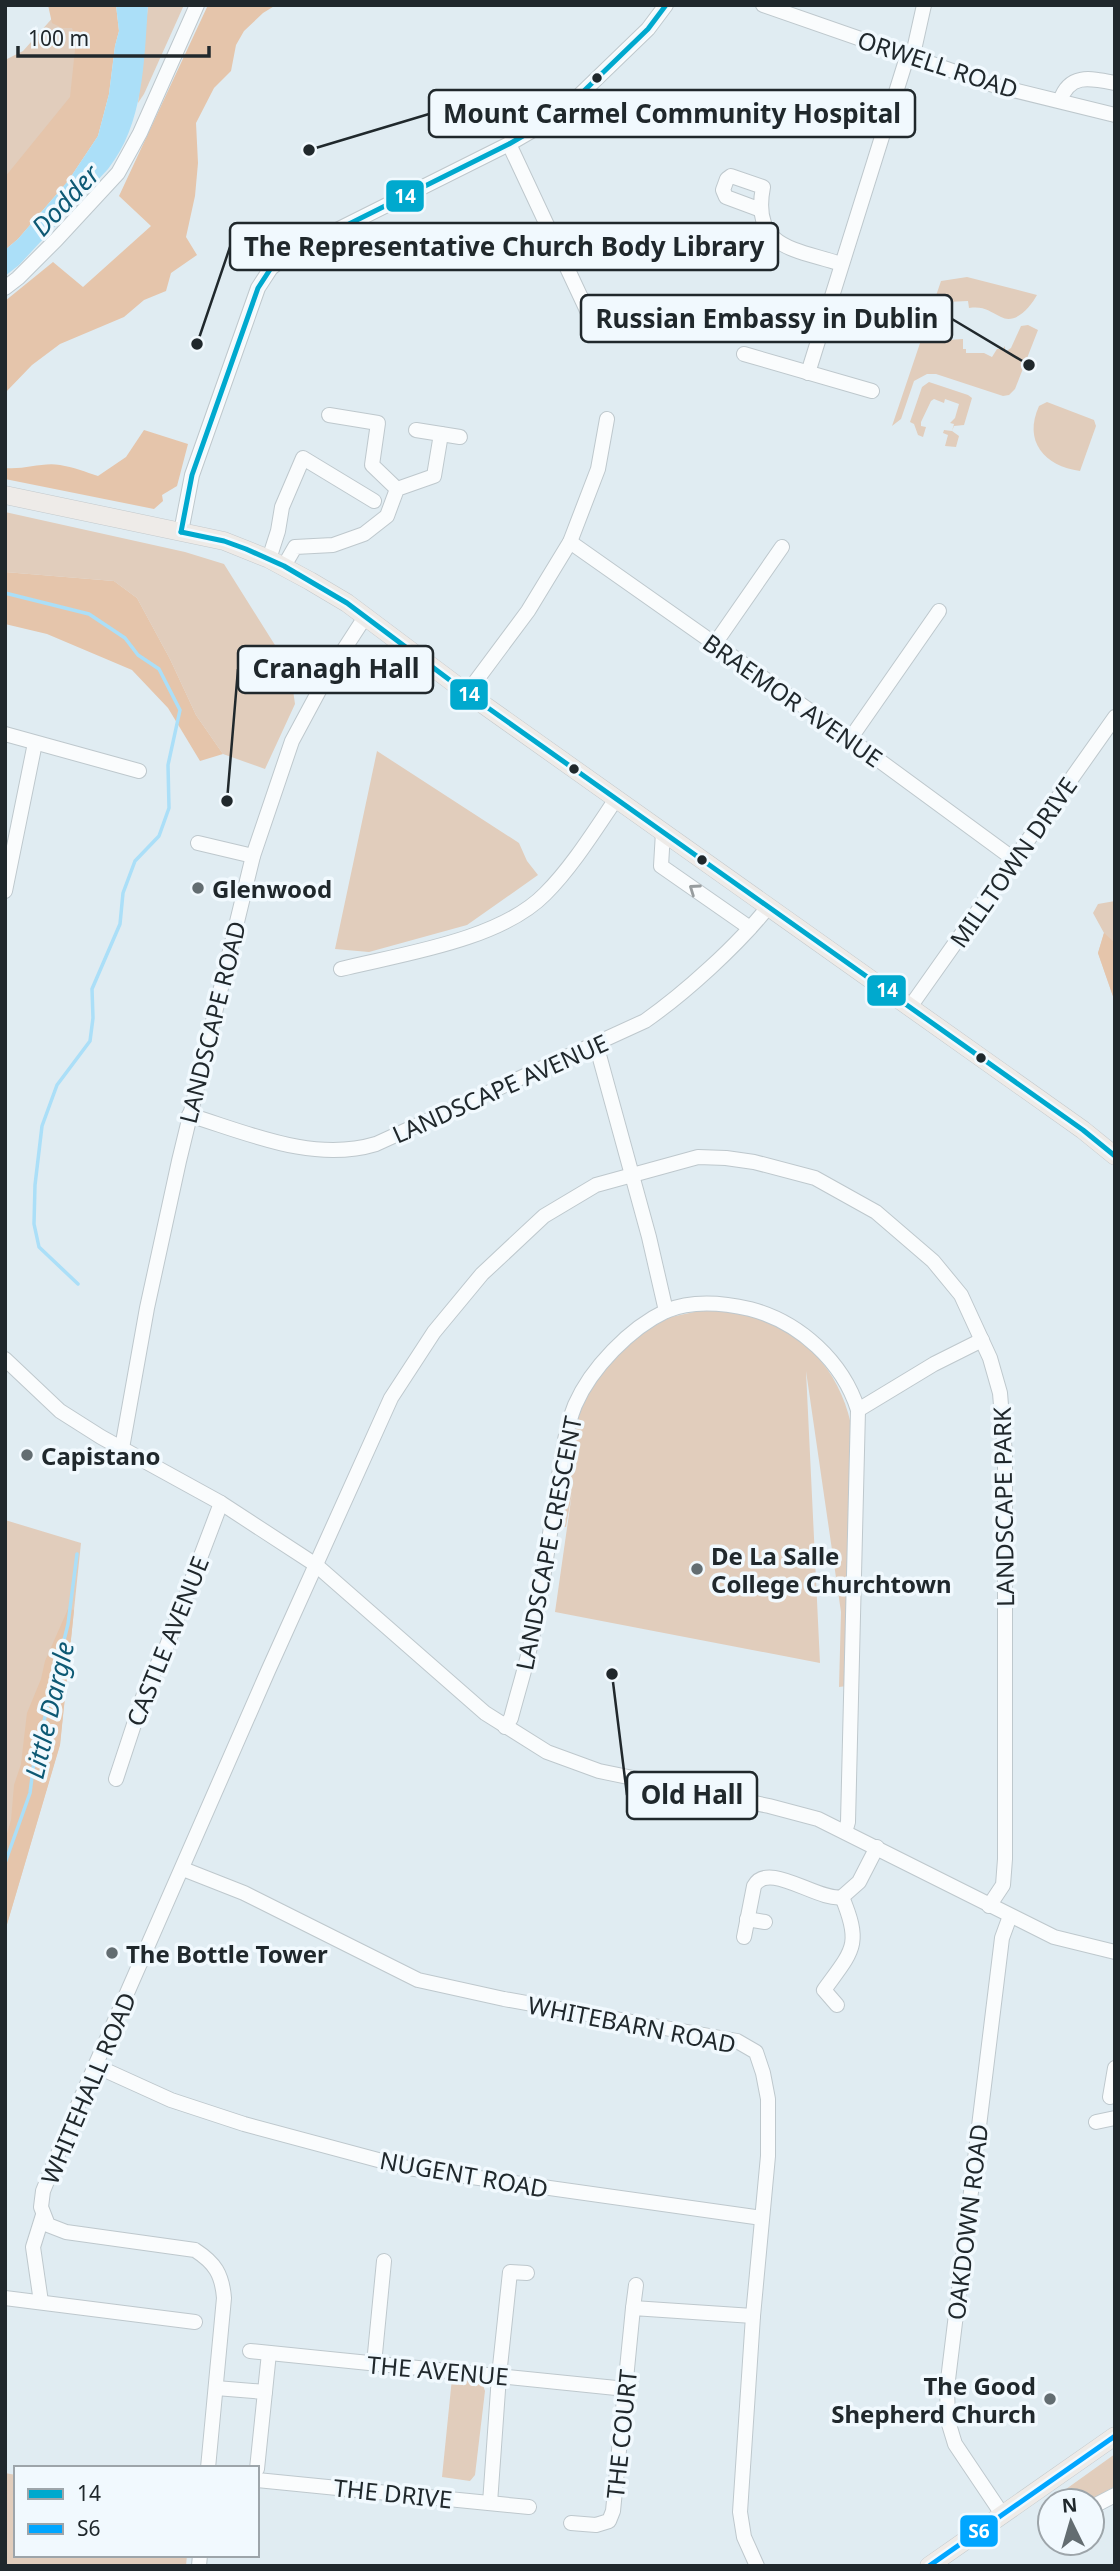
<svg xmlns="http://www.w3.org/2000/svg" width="1120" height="2571" viewBox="0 0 1120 2571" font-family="'Noto Sans',sans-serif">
	<rect width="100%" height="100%" fill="#e0ecf2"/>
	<!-- green -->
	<g fill="#e1cdbc">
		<path d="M116 5 5 250V60L23 51 56 14Z"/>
		<path d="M148 5H184L144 94 138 103Z"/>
		<path d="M967 277 1037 295C1031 306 1016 325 1001 317 988 311 985 306 969 308L968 301 946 302 948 340 963 339V349H966V353H984L992 357 997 349H1003L1005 346V352L1011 348 1021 326 1028 325 1038 330 1015 389 1009 395 1003 396 936 374H927L914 381 901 419 892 426 941 281Z"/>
		<path d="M929 382 968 395 972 398 964 425 954 426 952 431 959 436 956 447 945 446 948 435 943 433 944 430 952 431 954 424 950 423 955 418 959 404 945 399 944 403 934 399 931 401 921 422V426L926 427 923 437 918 435 914 424 910 422 922 387Z"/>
		<path d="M1047 402 1094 420 1096 426 1080 471C1044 466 1023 441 1039 406Z"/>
		<path d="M5 512 185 552 224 564 290 669 295 704 265 769 223 754 196 715 170 659 137 598 114 581 5 572Z"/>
		<path d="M377 751 519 843 527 861 538 875 467 925 369 952 335 949Z"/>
		<path d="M1115 901V1002L1098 953 1104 933 1093 913 1098 904Z"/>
		<path d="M708 1309C785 1314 840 1357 853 1434L847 1686 839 1687 841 1612 806 1371 820 1663 555 1612 572 1493 566 1527 558 1526 580 1405 611 1359 648 1329 671 1317Z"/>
		<path d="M5 1520 81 1543 60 1744 5 1931Z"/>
		<path d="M452 2378 482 2382 485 2391 475 2475 470 2481 442 2477Z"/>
		<path d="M1115 2454V2486L1089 2501H1050V2518L1041 2507Z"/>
		<path d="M5 2473 16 2475V2555H187L186 2566H5Z"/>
	</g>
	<!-- forest -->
	<g fill="#e5c5ab">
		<path d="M48 5H116L119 31 115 46 109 94 98 136 68 181 18 239 5 250V177L70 97 76 40 72 28H62L52 23Z"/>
		<path d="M208 5H276L263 13 244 31 236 45 231 71 214 88 196 123 198 163 195 196 186 237 197 255 171 273 166 291 144 300 124 317 60 344 32 365 5 393V301L53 262 83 287 151 226 119 196Z"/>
		<path d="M144 430 188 444 177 486 162 495 163 501 154 509 5 479V468C24 470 42 462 60 465 73 467 86 472 98 476L126 457Z"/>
		<path d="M5 572 114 581 137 598 170 659 196 715 223 754 200 761 168 708 132 670 47 634 5 624Z"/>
		<path d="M1104 933 1115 943V1002L1098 953Z"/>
		<path d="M68 1609 74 1610 60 1745 5 1931V1840L11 1820 14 1785 21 1764 27 1713 41 1679 45 1661Z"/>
	</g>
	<!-- water -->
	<path fill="#abdff8" d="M116 5H148C144 61 144 124 108 169L19 265 5 276V250L18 239 68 181 98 136 109 94 115 46 119 31Z"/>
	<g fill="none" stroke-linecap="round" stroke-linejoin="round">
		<!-- stream -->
		<g stroke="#abdff8" stroke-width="3.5">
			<path d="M5 593 89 614 125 638 138 655 159 669 180 710 168 765 169 808 159 836 135 861 123 893 120 924 92 989 93 1018 90 1041 57 1085 42 1126 35 1185 34 1224 39 1247 78 1284"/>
			<path d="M5 1863 30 1793 34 1761 68 1624 77 1554"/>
		</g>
		<defs>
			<g id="minor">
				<path d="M763 5 993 85 1115 115"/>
				<path d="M1060 101C1069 73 1090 78 1115 83"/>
				<path d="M509 144 591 319"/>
				<path d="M761 210 726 197 723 190 727 179 731 176 763 187C751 249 796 249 841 264"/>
				<path d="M5 288 18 278 56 240 118 173 140 133 197 5"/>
				<path d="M744 354 872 391"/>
				<path d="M808 373 907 57 914 50 924 5"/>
				<path d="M329 415 378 423 372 465 397 489"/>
				<path d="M416 430 460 437"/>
				<path d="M181 532 192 475 258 288 271 268 291 253 509 144 559 115 648 29 666 5"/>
				<path d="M570 542 850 739 1015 860"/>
				<path d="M269 559 278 531 282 507 303 458 374 501"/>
				<path d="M284 566 295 547 333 545 364 534 387 516 397 489 434 476 441 434"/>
				<path d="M714 645 782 547"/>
				<path d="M467 693 528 611 570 542 598 469 607 419"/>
				<path d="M5 734 139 771"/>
				<path d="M850 739 939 611"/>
				<path d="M663 832 661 866 750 928"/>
				<path d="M198 843 253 856"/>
				<path d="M5 891 35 743"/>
				<path d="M341 969C402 954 500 940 545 894 572 867 595 830 616 799"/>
				<path d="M910 1007 1115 717"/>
				<path d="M596 1044 649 1237 666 1311"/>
				<path d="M189 1115C248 1133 313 1163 376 1144L645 1021C685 993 738 945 768 907"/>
				<path d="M5 1359 60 1411 101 1437 221 1503 316 1565 485 1713 547 1752 599 1771 769 1806 818 1819 1054 1937 1115 1952"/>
				<path d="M858 1410 934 1364 982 1340"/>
				<path d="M122 1448 147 1308 179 1161 253 856 292 741 328 674 365 617"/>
				<path d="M505 1727 511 1718C517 1695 524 1673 529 1651 541 1603 546 1553 555 1504 560 1472 563 1435 575 1405 591 1368 630 1328 666 1311 692 1300 724 1303 750 1309 800 1322 843 1362 858 1410L848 1822 845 1832"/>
				<path d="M116 1779 147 1685 166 1648 221 1503"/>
				<path d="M183 1869 244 1893 418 1980 504 1999 737 2041 756 2052 763 2073 768 2099V2156L753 2316 740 2512 744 2537 757 2566"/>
				<path d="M747 1919 765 1922"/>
				<path d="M744 1937 754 1886C768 1860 819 1902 842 1897L859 1882 877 1847"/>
				<path d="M837 2005 824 1990C853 1950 862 1945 842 1897"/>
				<path d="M96 2066 171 2100 244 2124 408 2168 762 2218"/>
				<path d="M1110 2097 1115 2068"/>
				<path d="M1096 2122 1115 2118"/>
				<path d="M5 2298 195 2322"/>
				<path d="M41 2302 33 2247 43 2215"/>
				<path d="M633 2308 636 2285"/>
				<path d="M250 2351 626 2389"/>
				<path d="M374 2364 384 2261"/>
				<path d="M216 2388 265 2392"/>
				<path d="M208 2468 224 2298C222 2274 215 2263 195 2250L66 2232 48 2225 41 2207 43 2191 78 2105 268 1671 391 1398 434 1332 482 1274 544 1216 596 1185 698 1157 726 1158 754 1162 815 1178 876 1212 933 1261 961 1295 990 1358 1000 1393 1005 1454V1859L1003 1885 989 1906"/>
				<path d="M257 2469 269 2353"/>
				<path d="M257 2480 529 2507"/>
				<path d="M490 2503 499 2376 510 2272 527 2273"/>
				<path d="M1092 2507 1115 2495"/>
				<path d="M1002 2514 955 2444 948 2421 947 2388 1002 1938 1010 1916"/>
				<path d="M571 2523 596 2525 609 2521 613 2511 633 2308 753 2316"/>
				<path d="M199 2566 200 2555"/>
			</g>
			<g id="major">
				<path d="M5 495 224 541 269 559 310 581 347 603 467 693 1083 1130 1115 1156"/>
				<path d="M929 2566 1115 2436"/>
			</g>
		</defs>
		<!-- minor casing -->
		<use href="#minor" stroke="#bec8cd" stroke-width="16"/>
		<!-- major casing -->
		<use href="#major" stroke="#c3c9cc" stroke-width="19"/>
		<!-- minor -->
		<use href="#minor" stroke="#fafcfd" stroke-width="14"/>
		<!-- major -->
		<use href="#major" stroke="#eeebe8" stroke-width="18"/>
		<defs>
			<g id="bus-1">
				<path d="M181 532 224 541 246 549 284 566 347 603 467 693 1083 1130 1115 1156"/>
				<path d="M181 532 192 475 258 288 271 268 291 253 509 144 559 115 648 29 666 5"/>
			</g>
			<path id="bus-2" d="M929 2566 1115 2436"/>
		</defs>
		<!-- bus-1 casing -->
		<use href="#bus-1" stroke="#f1f9fe" stroke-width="10"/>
		<!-- bus-2 casing -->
		<use href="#bus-2" stroke="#f1f9fe" stroke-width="10"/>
		<!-- bus-1 -->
		<use href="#bus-1" stroke="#00a9ce" stroke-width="5"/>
		<!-- bus-2 -->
		<use href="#bus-2" stroke="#00a6ff" stroke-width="5"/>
	</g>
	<!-- one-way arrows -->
	<defs><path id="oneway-chevron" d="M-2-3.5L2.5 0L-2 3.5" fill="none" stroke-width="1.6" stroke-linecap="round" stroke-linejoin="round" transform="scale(1.75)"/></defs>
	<use stroke="#989d9f" href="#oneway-chevron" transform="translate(694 889) rotate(-145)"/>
	<!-- markers -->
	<g fill="#20282c" stroke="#f1f9fe" stroke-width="2.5">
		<circle cx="597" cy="78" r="6"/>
		<circle cx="574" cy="769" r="6"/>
		<circle cx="702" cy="860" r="6"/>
		<circle cx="981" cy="1058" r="6"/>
	</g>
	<g fill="#636d71" stroke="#f1f9fe" stroke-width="2.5">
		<circle cx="198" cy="888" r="7"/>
		<circle cx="27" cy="1455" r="7"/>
		<circle cx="697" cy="1569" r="7"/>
		<circle cx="112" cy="1953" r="7"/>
		<circle cx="1050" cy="2399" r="7"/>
	</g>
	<g text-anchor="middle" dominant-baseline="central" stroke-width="7" stroke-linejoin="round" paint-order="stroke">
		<!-- street labels -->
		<g font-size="24" fill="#20282c" stroke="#f1f9fe">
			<text transform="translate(938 64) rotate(18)">ORWELL ROAD</text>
			<text transform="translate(793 700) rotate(35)">BRAEMOR AVENUE</text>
			<text transform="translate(1013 862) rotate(-55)">MILLTOWN DRIVE</text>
			<text transform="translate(212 1022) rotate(-76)">LANDSCAPE ROAD</text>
			<text transform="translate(500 1088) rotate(-24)">LANDSCAPE AVENUE</text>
			<text transform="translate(1003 1507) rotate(-91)">LANDSCAPE PARK</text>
			<text transform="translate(548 1543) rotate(-79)">LANDSCAPE CRESCENT</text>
			<text transform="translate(167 1641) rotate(-68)">CASTLE AVENUE</text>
			<text transform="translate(632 2024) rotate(11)">WHITEBARN ROAD</text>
			<text transform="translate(88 2088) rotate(-67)">WHITEHALL ROAD</text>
			<text transform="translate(464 2174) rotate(10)">NUGENT ROAD</text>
			<text transform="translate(967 2222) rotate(-83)">OAKDOWN ROAD</text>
			<text transform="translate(438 2370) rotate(5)">THE AVENUE</text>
			<text transform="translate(621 2434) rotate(-84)">THE COURT</text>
			<text transform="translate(393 2493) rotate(6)">THE DRIVE</text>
		</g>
		<!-- poi labels -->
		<g font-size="24" font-weight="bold" fill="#20282c" stroke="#f1f9fe" text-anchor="start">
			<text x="212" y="888">Glenwood</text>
			<text x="41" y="1455">Capistano</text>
			<text x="711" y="1555">De La Salle<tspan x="711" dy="28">College Churchtown</tspan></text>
			<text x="126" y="1953">The Bottle Tower</text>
			<text x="1036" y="2385" text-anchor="end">The Good<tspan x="1036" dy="28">Shepherd Church</tspan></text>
		</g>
		<!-- water labels -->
		<g font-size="26" font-style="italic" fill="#0d5974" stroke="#f1f9fe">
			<text transform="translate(65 200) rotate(-47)">Dodder</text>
			<text transform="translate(49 1710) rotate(-77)">Little Dargle</text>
		</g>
	</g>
	<!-- callouts -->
	<path fill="none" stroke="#20282c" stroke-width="2.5" d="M309 150L429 114M197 344L230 247M1029 365L952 319M227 801L238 669M612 1674L627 1795"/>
	<g fill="#20282c" stroke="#f1f9fe" stroke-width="2.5">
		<circle cx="309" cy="150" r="7"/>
		<circle cx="197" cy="344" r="7"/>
		<circle cx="1029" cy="365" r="7"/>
		<circle cx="227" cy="801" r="7"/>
		<circle cx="612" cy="1674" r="7"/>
	</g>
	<g fill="#f1f9fe" stroke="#20282c" stroke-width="2.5">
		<rect x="429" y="90" width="486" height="47" rx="7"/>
		<rect x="230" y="223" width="548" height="47" rx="7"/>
		<rect x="581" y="295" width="371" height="47" rx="7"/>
		<rect x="238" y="646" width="195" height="47" rx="7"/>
		<rect x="627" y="1772" width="130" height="47" rx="7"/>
	</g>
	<g font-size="26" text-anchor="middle" font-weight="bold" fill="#20282c">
		<text x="672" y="123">Mount Carmel Community Hospital</text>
		<text x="504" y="256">The Representative Church Body Library</text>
		<text x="767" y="328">Russian Embassy in Dublin</text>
		<text x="336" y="678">Cranagh Hall</text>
		<text x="692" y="1804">Old Hall</text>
	</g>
	<g stroke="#f1f9fe" stroke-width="2.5">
		<rect x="385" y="179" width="40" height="34" rx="7" fill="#00a9ce"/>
		<rect x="449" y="678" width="40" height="33" rx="7" fill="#00a9ce"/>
		<rect x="866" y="974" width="41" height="33" rx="7" fill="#00a9ce"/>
		<rect x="959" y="2514" width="40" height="34" rx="7" fill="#00a6ff"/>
	</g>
	<g font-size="19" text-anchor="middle" font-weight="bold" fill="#fff">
		<text x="405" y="203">14</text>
		<text x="469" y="701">14</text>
		<text x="887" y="997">14</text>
		<text x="979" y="2538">S6</text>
	</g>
	<!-- border -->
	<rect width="1120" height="2571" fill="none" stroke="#20282c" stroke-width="14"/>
	<!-- legend -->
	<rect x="14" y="2466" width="245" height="91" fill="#f1f9fe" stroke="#9da5aa" stroke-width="2"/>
	<rect x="28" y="2489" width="35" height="10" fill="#00a9ce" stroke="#9da5aa" stroke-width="2"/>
	<text x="77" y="2501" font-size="21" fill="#20282c">14</text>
	<rect x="28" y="2524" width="35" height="10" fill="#00a6ff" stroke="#9da5aa" stroke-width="2"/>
	<text x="77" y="2536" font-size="21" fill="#20282c">S6</text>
	<!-- north arrow -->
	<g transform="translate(1071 2522) rotate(355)"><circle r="33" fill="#f1f9fe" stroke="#9da5aa" stroke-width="2"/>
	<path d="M0-5L12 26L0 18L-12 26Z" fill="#636d71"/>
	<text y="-10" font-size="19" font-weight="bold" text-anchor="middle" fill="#20282c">N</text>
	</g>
	<!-- scale -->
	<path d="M18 46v10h191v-10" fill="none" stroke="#20282c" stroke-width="3.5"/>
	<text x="28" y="46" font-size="21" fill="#20282c" stroke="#f1f9fe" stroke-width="5" paint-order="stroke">100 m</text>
</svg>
